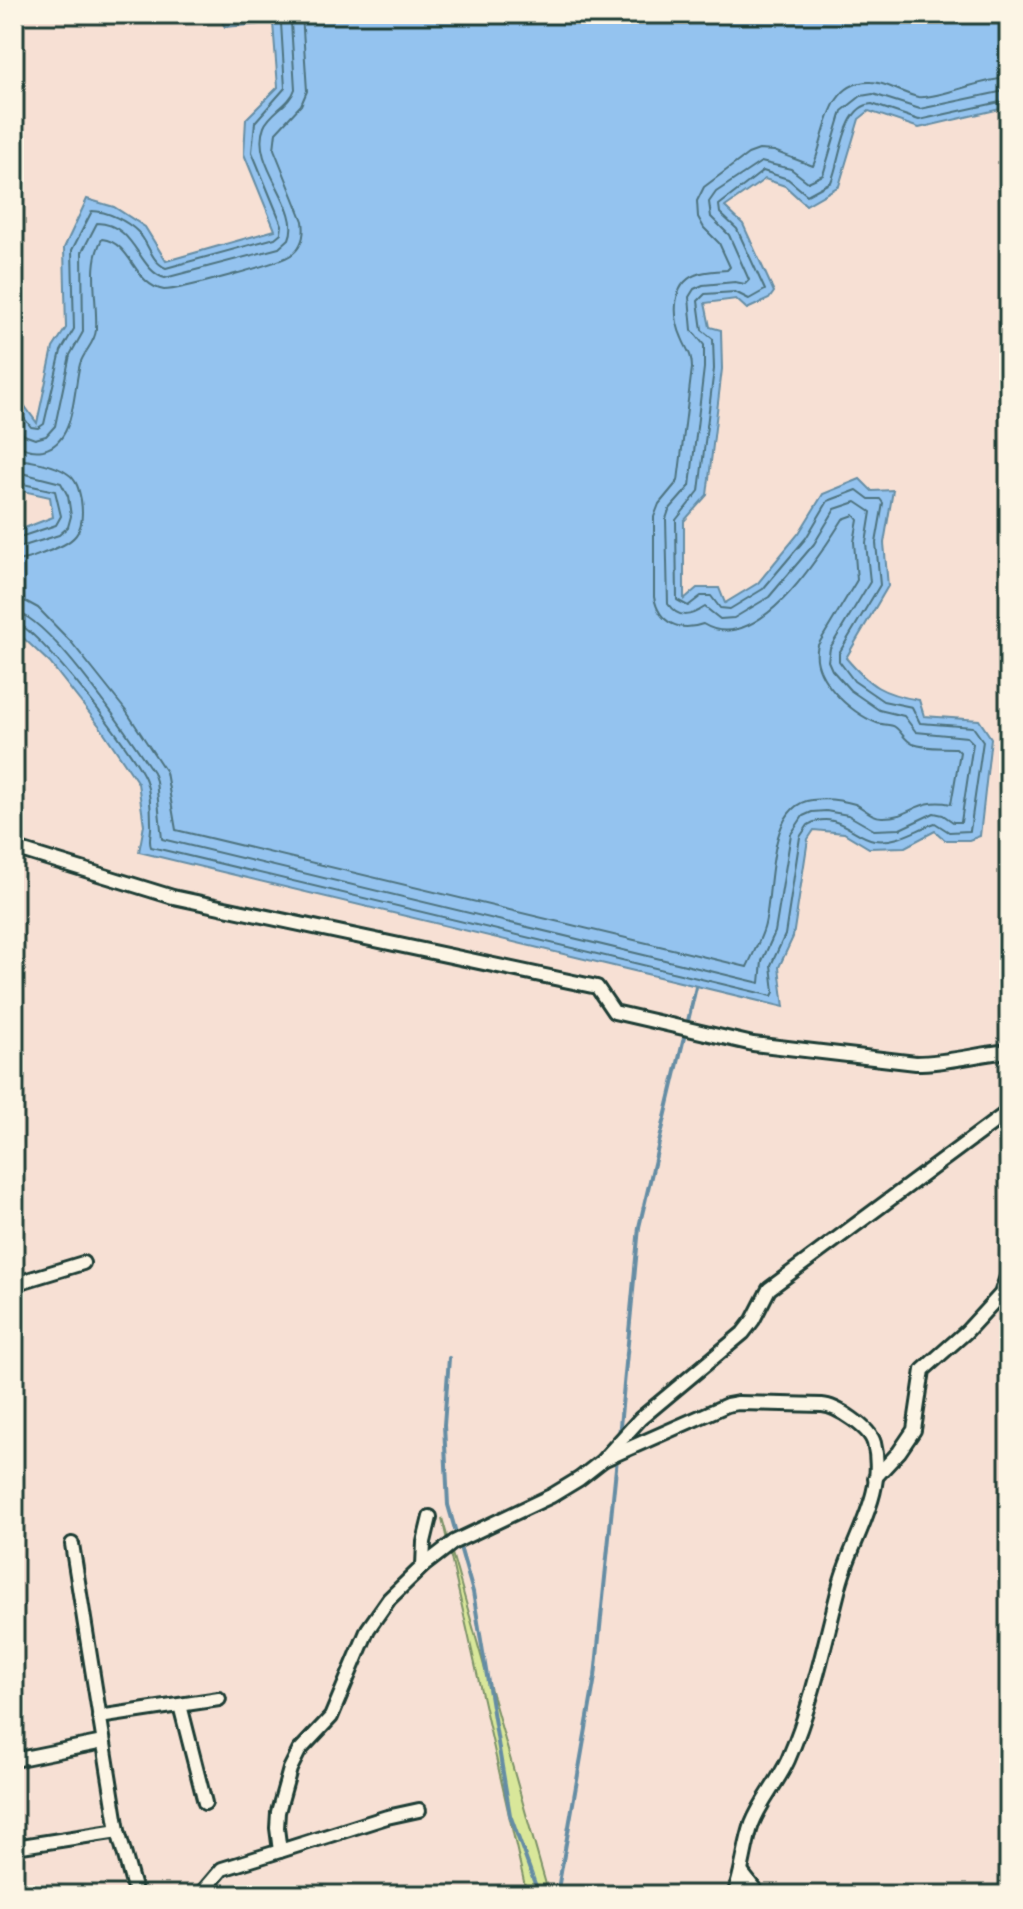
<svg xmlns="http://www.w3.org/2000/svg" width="1023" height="1909" viewBox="0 0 1023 1909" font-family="Mali,sans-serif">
	<rect width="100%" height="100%" fill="#f7e0d4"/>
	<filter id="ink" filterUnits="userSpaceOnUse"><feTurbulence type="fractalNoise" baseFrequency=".0125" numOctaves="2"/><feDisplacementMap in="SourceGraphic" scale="16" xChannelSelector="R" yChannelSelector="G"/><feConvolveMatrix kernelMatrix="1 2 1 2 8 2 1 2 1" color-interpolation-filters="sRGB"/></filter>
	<g filter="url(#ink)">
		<!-- green -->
		<path fill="#d9e79a" stroke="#7c9267" stroke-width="2" d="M442 1518 549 1895H527Z"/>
		<!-- water -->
		<path fill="#94c3ef" stroke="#658da4" stroke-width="2" d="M217 14H1009V107L919 128 869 111 859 119 839 186 806 205 785 186 765 179 725 207 743 224 774 292 769 299 747 309 736 299 705 303 710 327 721 330 722 369 707 495 684 521V599L697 588H719L725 603 758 583 799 533 823 494 860 479 872 491 893 490 884 543 888 586 846 658C870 686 882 694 919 700L924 716 979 720 991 738 980 836 969 840H945L935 831 905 847 869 848 844 833 814 830 808 839 793 937 779 967 784 1007 139 852 144 825 138 783 101 728 50 663 18 633 14 618V532L53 517 50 497 14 489V391L37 423 53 348 66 328 64 248 87 199 114 207 145 227 166 261 275 230 244 154 246 119 278 87 273 23 225 27Z"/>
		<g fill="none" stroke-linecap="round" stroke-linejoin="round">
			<!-- shore -->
			<g stroke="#4e737f" stroke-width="2">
				<path d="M14 405 31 427 38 428 44 424 61 351 74 329 72 250 92 211C107 211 127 221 138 232 149 243 151 262 166 268L275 238 281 233 282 225 252 152 255 122 285 88 281 23 273 15 231 19 226 14"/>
				<path d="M14 422 24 435 35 439 46 436 55 426 70 355 83 332 82 252 97 223C136 224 138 271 165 278L279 248 289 239C303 207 249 164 264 127 270 112 290 105 295 89L291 22 288 14"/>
				<path d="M14 442C23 449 32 452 43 450 76 443 73 390 80 364 84 351 95 343 96 330 98 300 87 266 102 239 133 243 133 285 164 290 180 290 280 263 291 255 302 247 305 234 303 221L274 149 276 132 301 105 307 91 302 14"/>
				<path d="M14 459C29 460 55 464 68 474 77 480 79 490 81 500 86 535 74 542 44 553 34 557 25 561 14 561"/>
				<path d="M14 471 61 483 68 496 71 516 68 527 59 535 14 549"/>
				<path d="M14 482 55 491 61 516 56 525 14 539"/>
				<path d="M14 600 27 602 38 608 72 643 126 711 166 772 176 830 747 967C752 956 760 941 764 928 774 895 765 805 812 800 826 798 842 800 855 804 864 808 871 817 882 817 912 818 916 797 951 804L960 752 956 748C943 747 926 749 913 744 904 740 902 732 895 727 891 724 882 725 877 723 850 713 809 676 818 645L857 580 854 542 858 520 854 515 843 519C819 557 757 657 703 624 680 632 659 624 654 597V517L659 504 678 481 692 368C692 353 687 351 682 338 673 318 671 285 695 275 704 271 717 271 727 270L730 267 719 243 704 228 698 217 697 201 704 187 748 154 759 150 774 151 813 166C826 138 826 80 871 82 887 82 902 94 918 97 938 99 984 78 1009 78"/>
				<path d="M14 612C48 614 132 741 153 772L156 781 162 839 760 983 762 961 775 932 791 834 803 816 812 812 826 811 848 815 874 830 900 829 934 813 943 815 953 822H961L973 743 967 737 916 732 904 716 879 710 850 690 832 670 828 661 830 648 870 582 866 543 871 512 856 502 835 509 814 544 769 597 734 618 720 619 705 607C691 616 679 620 668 604L666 519 669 510 690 486 704 368V345L692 330 689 297 694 289 703 285 735 282 745 284 749 280 729 235 711 217 709 202 716 192 761 162 791 169 808 182 823 175 842 111 861 96 873 94 920 109 1009 90"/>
				<path d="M14 622C35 624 138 756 146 781 150 793 151 811 151 823 152 832 148 839 151 847L772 996 774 992 771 965 785 935 800 837 808 825C836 809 854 837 874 840 898 843 913 831 935 823L949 832 970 831 983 741 973 727 920 723 912 707 883 701 854 681 839 661V653L880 585 876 543 883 503 880 499H869L857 490 828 501 806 538 763 589 730 609 720 608 711 596H701L688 606 677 600 676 520 699 491 714 369 713 339 702 330 698 301 705 294 735 292 749 299 765 290 737 229 720 213 719 205 763 171 788 179 807 195 831 182C841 159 843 106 872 104L919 120 1009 100"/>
			</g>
			<!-- stream -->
			<g stroke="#658da4" stroke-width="4">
				<path d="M449 1358 444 1425 448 1505 473 1592 510 1815 539 1895"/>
				<path d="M619 1437 639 1227 696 987"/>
				<path d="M557 1895 595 1677 617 1458"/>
			</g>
			<defs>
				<g id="street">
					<path d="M14 848 173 897 597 987 614 1012 753 1044 916 1063C947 1063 978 1054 1009 1051"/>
					<path d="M14 1284 83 1263"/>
					<path d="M605 1459 727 1405 738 1403 822 1405C837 1406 870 1428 874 1443 887 1493 852 1538 840 1584 825 1642 812 1705 788 1760 778 1782 761 1801 752 1824 744 1847 743 1872 734 1895"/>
					<path d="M875 1478 899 1452 914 1430 923 1370 966 1332 1001 1294 1009 1271"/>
					<path d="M72 1544 118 1831 136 1895"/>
					<path d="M423 1566 424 1542 430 1517"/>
					<path d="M180 1705 205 1803"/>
					<path d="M99 1717 219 1699"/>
					<path d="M14 1760 103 1742"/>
					<path d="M15 1847 118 1831"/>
					<path d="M280 1851 387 1817 419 1810"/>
					<path d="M742 1873 759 1895"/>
					<path d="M200 1895 222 1869 280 1851 277 1828 278 1812 290 1769 299 1751 331 1717 368 1629 389 1599 423 1566 454 1542 551 1496 579 1479 602 1461 640 1419 743 1333 753 1320 769 1289 1009 1111"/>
				</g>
			</defs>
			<!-- street casing -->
			<use href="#street" stroke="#1f3d34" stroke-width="18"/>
			<!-- street -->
			<use href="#street" stroke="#fcf5e5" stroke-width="12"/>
		</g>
	</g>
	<!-- margin -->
	<rect width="1023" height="1909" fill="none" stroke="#fcf5e5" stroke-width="48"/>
	<rect x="24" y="24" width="975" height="1861" fill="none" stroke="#1f3d34" stroke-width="3" filter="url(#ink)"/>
</svg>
